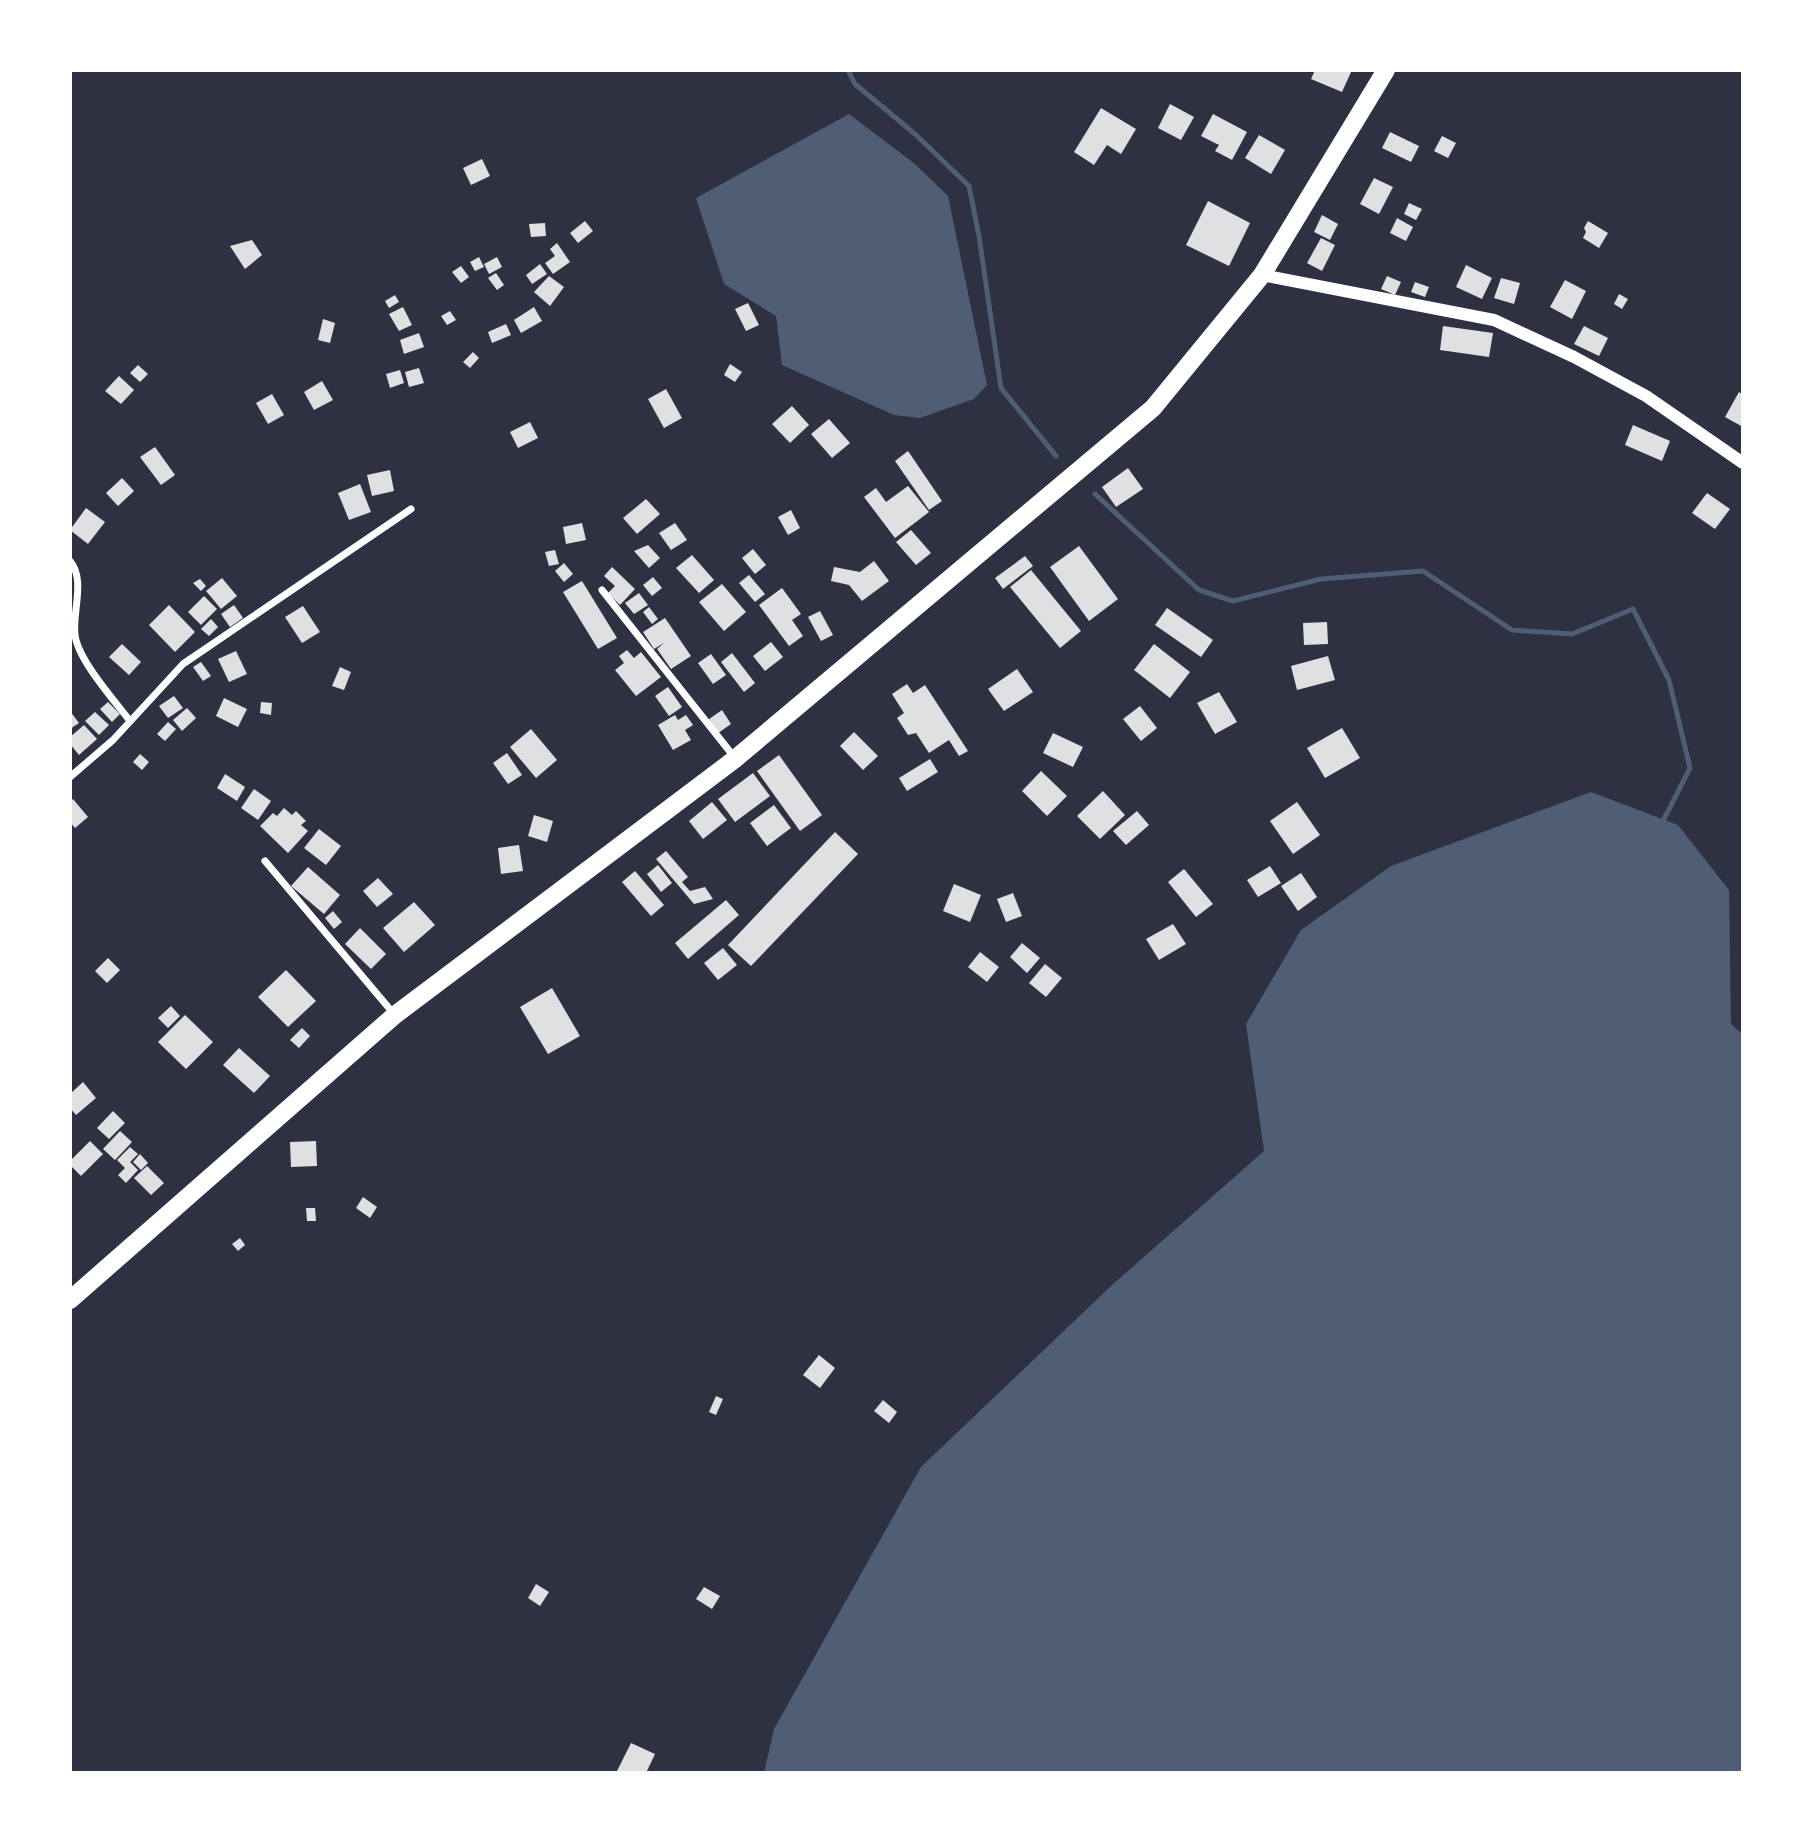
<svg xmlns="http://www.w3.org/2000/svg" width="1813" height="1843" viewBox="0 0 1813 1843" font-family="'IBM Plex Sans',sans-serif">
	<rect width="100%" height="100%" fill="#2d3142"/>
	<!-- water -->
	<g fill="#4f5d75">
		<path d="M849 114 915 164 948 196 987 385 974 399 920 418 894 415 782 365 776 316 724 284 696 198Z"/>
		<path d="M1591 792 1678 825 1729 890 1731 1024 1743 1035V1773H764L774 1729 921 1467 1112 1285 1264 1151 1246 1024 1301 930 1391 866Z"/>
	</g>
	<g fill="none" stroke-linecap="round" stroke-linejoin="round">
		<!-- stream -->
		<g stroke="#4f5d75" stroke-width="5">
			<path d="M848 70 855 84 915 134 969 186 979 236 1001 388 1056 456"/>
			<path d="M1095 494 1199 590 1233 601 1321 579 1423 571 1512 630 1572 634 1633 609 1669 680 1690 768 1664 819"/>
		</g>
	</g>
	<!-- building -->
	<g fill="#e0e0e3">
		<path d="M1315 70H1352L1342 92 1311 79Z"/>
		<path d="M1170 104 1194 117 1181 140 1158 128Z"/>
		<path d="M1101 108 1136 129 1121 154 1107 145 1094 165 1074 152Z"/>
		<path d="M1213 114 1247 132 1232 160 1215 151 1219 145 1201 136Z"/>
		<path d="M1390 132 1419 146 1411 162 1382 148Z"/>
		<path d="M1259 135 1285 150 1271 174 1245 158Z"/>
		<path d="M1442 136 1456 143 1448 158 1434 151Z"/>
		<path d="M482 159 490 176 471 185 463 168Z"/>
		<path d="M1374 178 1393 187 1379 214 1360 204Z"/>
		<path d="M1208 201 1250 223 1229 266 1186 245Z"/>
		<path d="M1409 203 1422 209 1416 220 1404 214Z"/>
		<path d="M1322 215 1338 224 1330 240 1314 232Z"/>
		<path d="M1397 218 1413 227 1406 241 1390 233Z"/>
		<path d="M585 221 593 231 578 243 570 233Z"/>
		<path d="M1588 221 1608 233 1599 248 1583 238 1586 232 1584 228Z"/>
		<path d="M545 223 546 236 531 237 529 224Z"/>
		<path d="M1321 238 1335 245 1322 271 1307 263Z"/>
		<path d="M252 240 262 255 245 269 230 246Z"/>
		<path d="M557 243 570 262 553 274 545 263 555 256 550 249Z"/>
		<path d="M479 257 484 267 475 271 470 262Z"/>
		<path d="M497 257 502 267 489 274 484 264Z"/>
		<path d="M540 264 547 274 532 284 526 275Z"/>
		<path d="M1466 265 1492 278 1482 299 1456 287Z"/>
		<path d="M461 266 469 277 461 283 452 272Z"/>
		<path d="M496 273 504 285 497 290 488 278Z"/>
		<path d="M549 276 564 287 550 306 534 292Z"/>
		<path d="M1387 276 1401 282 1395 295 1381 289Z"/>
		<path d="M1501 278 1520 283 1514 304 1494 298Z"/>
		<path d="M1565 280 1586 291 1572 319 1550 307Z"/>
		<path d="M1415 282 1429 287 1425 297 1411 292Z"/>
		<path d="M1619 294 1628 299 1622 309 1614 304Z"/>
		<path d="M395 295 399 302 389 308 385 301Z"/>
		<path d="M748 303 759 325 746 331 735 309Z"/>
		<path d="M403 307 412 325 399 331 389 314Z"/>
		<path d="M534 307 542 321 521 333 514 320Z"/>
		<path d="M450 311 456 320 447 325 441 316Z"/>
		<path d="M323 319 335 323 330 343 318 340Z"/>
		<path d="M506 324 511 335 492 343 488 332Z"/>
		<path d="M1443 326 1493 333 1489 357 1440 350Z"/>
		<path d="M1584 326 1608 338 1599 356 1574 344Z"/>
		<path d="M419 333 424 347 404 354 400 340Z"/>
		<path d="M473 352 479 358 470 368 463 362Z"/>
		<path d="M730 364 742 372 735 382 724 375Z"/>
		<path d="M138 365 148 374 140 382 130 373Z"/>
		<path d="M419 368 424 383 409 387 405 372Z"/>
		<path d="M400 370 404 383 390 388 386 374Z"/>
		<path d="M119 376 134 390 121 404 105 391Z"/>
		<path d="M322 381 333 400 314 410 304 392Z"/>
		<path d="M666 389 682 418 664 428 648 399Z"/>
		<path d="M1739 392 1743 395V427L1725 417Z"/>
		<path d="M272 394 284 415 268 424 256 403Z"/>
		<path d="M792 406 809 425 790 443 772 424Z"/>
		<path d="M829 419 850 443 832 458 811 434Z"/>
		<path d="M530 422 538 438 518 448 510 432Z"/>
		<path d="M1633 425 1670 441 1662 461 1625 445Z"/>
		<path d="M155 447 175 475 161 485 140 457Z"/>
		<path d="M908 451 942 501 929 510 895 461Z"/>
		<path d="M1128 468 1143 489 1116 507 1102 487Z"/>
		<path d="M390 470 394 491 372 496 367 475Z"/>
		<path d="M122 478 134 491 118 506 106 493Z"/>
		<path d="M360 484 371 512 349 520 338 493Z"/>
		<path d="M908 486 929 512 895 538 864 497 876 488 886 502Z"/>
		<path d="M1707 493 1730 509 1715 529 1692 513Z"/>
		<path d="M646 499 660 514 637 534 623 518Z"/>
		<path d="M86 508 105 522 88 544 70 530Z"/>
		<path d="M791 510 800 528 788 535 778 517Z"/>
		<path d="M582 523 586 540 566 544 563 527Z"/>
		<path d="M675 523 687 540 671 550 659 533Z"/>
		<path d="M911 530 931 553 916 565 896 542Z"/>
		<path d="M648 545 660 558 649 568 634 551Z"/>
		<path d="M1079 546 1118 599 1089 621 1050 567Z"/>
		<path d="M753 549 766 565 755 574 742 558Z"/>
		<path d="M555 550 559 564 549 566 545 552Z"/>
		<path d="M692 555 714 580 699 593 676 568Z"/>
		<path d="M1025 556 1033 566 1003 589 995 578Z"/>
		<path d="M874 561 889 581 862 601 849 585 831 581 834 567 860 572Z"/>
		<path d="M564 563 573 574 564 582 555 571Z"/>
		<path d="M612 567 635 589 620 605 608 593 615 586 604 576Z"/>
		<path d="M1031 570 1081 631 1060 648 1010 587Z"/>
		<path d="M749 575 765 594 755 602 739 583Z"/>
		<path d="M653 577 662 588 652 596 643 585Z"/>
		<path d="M222 578 237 596 221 609 206 591Z"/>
		<path d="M200 579 206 586 201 591 193 583Z"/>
		<path d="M582 581 617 638 598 649 563 592Z"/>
		<path d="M722 584 746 612 724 631 699 602Z"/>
		<path d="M782 588 801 614 792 620 803 636 789 646 759 605Z"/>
		<path d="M639 593 648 605 634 614 625 603Z"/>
		<path d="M204 596 217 609 201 625 188 612Z"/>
		<path d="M169 605 195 632 175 652 149 625Z"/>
		<path d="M234 605 243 618 230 627 221 614Z"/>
		<path d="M303 606 320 632 302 643 285 617Z"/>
		<path d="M649 607 658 619 652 624 643 612Z"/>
		<path d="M1167 608 1213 640 1201 657 1155 625Z"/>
		<path d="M820 611 833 635 821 641 808 617Z"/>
		<path d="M665 618 691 656 671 669 657 649 664 643 654 649 643 632Z"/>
		<path d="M211 619 218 627 209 636 201 629Z"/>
		<path d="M1327 622 1328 644 1304 645 1303 623Z"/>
		<path d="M771 642 783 657 765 671 753 656Z"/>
		<path d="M122 644 141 662 129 675 109 657Z"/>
		<path d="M1154 644 1190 672 1170 698 1134 670Z"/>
		<path d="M627 650 634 658 641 652 661 677 636 696 615 670 624 663 619 656Z"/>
		<path d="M236 651 247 674 229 682 218 659Z"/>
		<path d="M732 653 755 683 744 692 721 662Z"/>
		<path d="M711 654 726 675 713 684 698 663Z"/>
		<path d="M1328 656 1335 680 1297 690 1291 666Z"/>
		<path d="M201 662 211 676 203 681 193 667Z"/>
		<path d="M340 667 351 672 344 690 332 686Z"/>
		<path d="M1017 669 1033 692 1004 711 988 689Z"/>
		<path d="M907 684 913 693 925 685 968 751 959 756 949 740 929 753 916 733 908 735 897 718 904 713 892 694Z"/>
		<path d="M668 687 682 707 669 716 655 696Z"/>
		<path d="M1219 692 1237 722 1215 734 1197 703Z"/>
		<path d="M174 696 183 708 168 718 159 706Z"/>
		<path d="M224 698 247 709 238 727 216 716Z"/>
		<path d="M108 702 120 714 112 722 100 709Z"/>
		<path d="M261 702 272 703 271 715 260 713Z"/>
		<path d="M1140 706 1157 728 1141 741 1123 719Z"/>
		<path d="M187 708 196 718 182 731 173 720Z"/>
		<path d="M722 710 731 724 714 736 705 722Z"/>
		<path d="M70 711 79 723 70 729Z"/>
		<path d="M95 712 109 725 99 735 85 721Z"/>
		<path d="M675 715 678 720 686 715 693 725 685 730 691 740 673 750 658 725Z"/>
		<path d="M168 722 176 729 165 741 157 734Z"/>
		<path d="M84 725 97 739 79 755 70 744V737Z"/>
		<path d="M1342 728 1360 758 1325 778 1307 748Z"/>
		<path d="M531 729 557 760 536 778 510 747Z"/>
		<path d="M854 732 878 756 863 770 840 746Z"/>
		<path d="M1053 733 1083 747 1073 767 1043 753Z"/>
		<path d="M507 753 522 775 508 784 493 763Z"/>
		<path d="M140 754 149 762 142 770 133 762Z"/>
		<path d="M779 755 822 815 800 831 757 771Z"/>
		<path d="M930 759 938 772 907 791 899 778Z"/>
		<path d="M1041 771 1067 796 1047 816 1022 791Z"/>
		<path d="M753 773 770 796 735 822 718 799Z"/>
		<path d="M225 774 245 787 237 801 217 788Z"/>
		<path d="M254 789 271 801 258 820 241 808Z"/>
		<path d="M1103 791 1125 815 1100 839 1077 816Z"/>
		<path d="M73 799 88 817 75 828 70 822V802Z"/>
		<path d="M712 802 727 820 703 839 689 821Z"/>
		<path d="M1297 802 1320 835 1293 854 1270 821Z"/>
		<path d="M774 805 791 828 767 846 750 823Z"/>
		<path d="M284 808 292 815 296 811 306 821 301 825 308 831 288 853 260 826 273 813 277 816Z"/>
		<path d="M1137 811 1149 825 1126 845 1113 831Z"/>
		<path d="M534 815 553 821 547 842 528 836Z"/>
		<path d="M319 829 341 846 326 865 304 848Z"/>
		<path d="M835 832 858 854 751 966 728 945Z"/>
		<path d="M519 845 523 871 501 874 498 848Z"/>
		<path d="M666 851 688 877 682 882 690 891 705 887 713 899 694 904 656 859Z"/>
		<path d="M658 865 672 883 661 892 647 874Z"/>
		<path d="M1270 866 1281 883 1258 897 1247 880Z"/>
		<path d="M308 867 340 895 324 914 291 886Z"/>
		<path d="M1184 869 1213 904 1196 917 1168 882Z"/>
		<path d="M635 871 664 905 651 916 622 882Z"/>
		<path d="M1301 873 1317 897 1298 911 1281 886Z"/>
		<path d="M378 878 393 894 377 907 363 891Z"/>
		<path d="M954 884 981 895 970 922 943 911Z"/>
		<path d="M1013 893 1022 916 1006 922 997 899Z"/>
		<path d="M726 900 739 915 688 959 675 943Z"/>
		<path d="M414 902 435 925 404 952 383 928Z"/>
		<path d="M333 911 342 922 334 929 325 918Z"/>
		<path d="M1173 924 1186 944 1159 960 1146 939Z"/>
		<path d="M360 928 386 954 371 969 345 944Z"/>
		<path d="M1022 943 1040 958 1027 973 1010 957Z"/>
		<path d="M723 948 737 965 718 980 704 963Z"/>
		<path d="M980 952 999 967 987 982 968 967Z"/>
		<path d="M108 958 120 970 107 983 95 971Z"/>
		<path d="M1045 964 1062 978 1046 997 1029 983Z"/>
		<path d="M286 970 316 1001 288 1027 258 997Z"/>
		<path d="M552 988 580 1036 548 1054 520 1007Z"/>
		<path d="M171 1006 180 1016 168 1028 158 1018Z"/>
		<path d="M185 1015 213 1042 186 1069 158 1042Z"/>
		<path d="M302 1028 310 1036 299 1048 290 1040Z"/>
		<path d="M239 1048 270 1076 254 1093 223 1065Z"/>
		<path d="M83 1082 96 1098 76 1115 70 1108V1094Z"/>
		<path d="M113 1111 125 1123 109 1139 97 1128Z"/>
		<path d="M120 1131 132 1142 115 1160 103 1149Z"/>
		<path d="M90 1141 103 1154 81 1176 70 1165V1161Z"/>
		<path d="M316 1141 317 1166 291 1167 290 1142Z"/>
		<path d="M130 1147 138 1154 130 1162 138 1170 126 1183 118 1175 125 1168 117 1160Z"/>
		<path d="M140 1154 148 1163 141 1170 133 1162Z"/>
		<path d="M147 1166 164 1183 151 1195 134 1178Z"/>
		<path d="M363 1197 377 1207 370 1218 356 1208Z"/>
		<path d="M306 1208H315L316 1221H307Z"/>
		<path d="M240 1238 245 1245 238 1251 232 1244Z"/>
		<path d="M819 1355 835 1368 820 1388 803 1375Z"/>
		<path d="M716 1396 723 1399 716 1415 709 1412Z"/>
		<path d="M883 1400 897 1412 889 1423 874 1411Z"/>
		<path d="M536 1584 549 1592 540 1606 528 1598Z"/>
		<path d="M704 1587 720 1596 712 1609 696 1599Z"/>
		<path d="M631 1743 655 1754 646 1773H616Z"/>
	</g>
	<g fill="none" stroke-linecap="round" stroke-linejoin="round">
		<!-- minor -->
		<g stroke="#fff" stroke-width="7">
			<path d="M70 561C86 580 72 612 75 635 78 660 114 700 130 721"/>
			<path d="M602 590 735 758"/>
			<path d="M70 777 113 740 183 664 411 509"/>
			<path d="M265 861 394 1014"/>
		</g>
		<!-- tertiary -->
		<path stroke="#fff" stroke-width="12" d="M1262 275 1494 320 1574 357 1646 396 1743 463"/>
		<!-- trunk -->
		<path stroke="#fff" stroke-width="18" d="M70 1300 395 1015 735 759 1153 408 1262 275 1386 70"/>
	</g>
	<!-- border -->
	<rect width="1813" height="1843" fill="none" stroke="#ffffff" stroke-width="144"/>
</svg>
